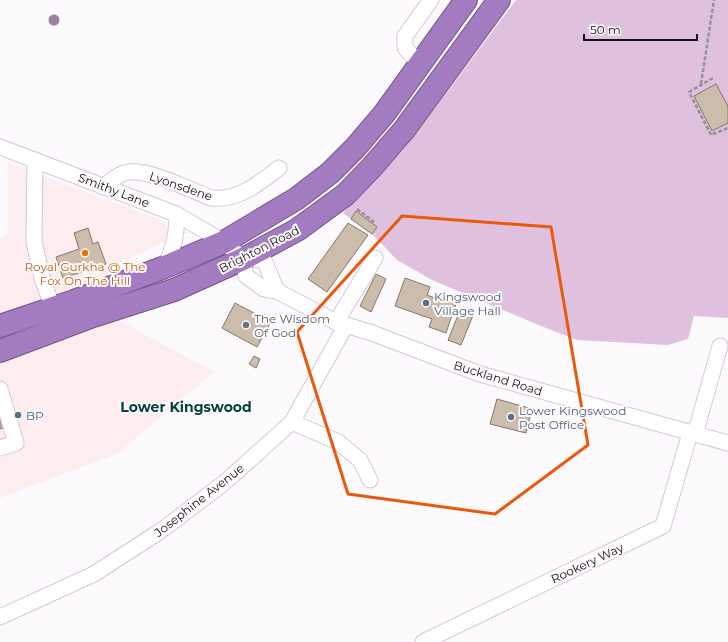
<svg xmlns="http://www.w3.org/2000/svg" width="728" height="642" viewBox="0 0 728 642" font-family="Montserrat,sans-serif">
	<rect width="100%" height="100%" fill="#fdfafd"/>
	<!-- commercial -->
	<path fill="#fdedef" d="M8 163 164 221 170 230 166 241 113 266 118 320 214 372 118 453 0 498V238L8 235Z"/>
	<!-- park -->
	<path fill="#e0c0df" d="M516 0H728V318L694 316 688 339 668 345 577 340 541 326 432 280 397 260 372 234 343 213 405 148Z"/>
	<!-- building -->
	<g fill="#cbbcac" stroke="#847768">
		<path d="M716 84 728 106V123L712 131 694 96Z"/>
		<path d="M356 211 377 227 372 234 351 219Z"/>
		<path d="M348 223 368 235 327 292 308 279Z"/>
		<path d="M88 228 93 244 98 242 106 264 63 278 56 257 79 249 74 233Z"/>
		<path d="M376 274 386 279 371 312 360 306Z"/>
		<path d="M405 278 430 287 427 295 440 300 443 292 458 298 446 333 429 327 432 319 395 306Z"/>
		<path d="M235 303 271 322 257 347 222 328Z"/>
		<path d="M461 308 474 313 461 345 448 340Z"/>
		<path d="M254 356 260 359 256 368 249 364Z"/>
		<path d="M497 399 532 409 526 433 490 424Z"/>
		<path d="M0 410 6 427 0 429Z"/>
	</g>
	<g fill="none" stroke-linecap="round" stroke-linejoin="round">
		<defs>
			<g id="minor">
				<path d="M420 64 405 48V36L431 0"/>
				<path d="M0 147 176 214 224 242 243 259"/>
				<path d="M35 160 34 242 43 281 53 308"/>
				<path d="M103 187C110 182 116 176 124 173 144 166 191 190 211 198 238 201 258 184 279 168"/>
				<path d="M243 259 246 276 264 289 277 291 336 322 372 333 480 374 728 443"/>
				<path d="M244 259 264 260 277 291"/>
				<path d="M165 267C173 248 178 235 176 214"/>
				<path d="M336 322 375 258"/>
				<path d="M0 389 16 443 0 448"/>
				<path d="M292 422 338 442 360 460 370 480"/>
				<path d="M695 434 720 346"/>
				<path d="M0 617 94 574 162 530 224 483 292 422 346 325"/>
				<path d="M423 642 663 526 690 433"/>
			</g>
			<g id="highway">
				<path d="M0 326 74 301 165 267 224 242 296 199 330 173 355 148 384 114 466 0"/>
				<path d="M0 351 93 316 174 290 243 259 297 230 345 195 372 167 404 130 499 0"/>
			</g>
		</defs>
		<!-- minor casing -->
		<use href="#minor" stroke="#d6c6d6" stroke-width="17"/>
		<!-- highway casing -->
		<use href="#highway" stroke="#715684" stroke-width="24"/>
		<!-- path -->
		<g stroke="#959195" stroke-width="2.5" stroke-dasharray="4 2" stroke-linecap="butt">
			<path d="M713 78 689 92 711 135 728 128"/>
			<path d="M701 84 714 0"/>
			<path d="M357 209 374 222"/>
		</g>
		<!-- minor -->
		<use href="#minor" stroke="#fff" stroke-width="15"/>
		<!-- highway -->
		<use href="#highway" stroke="#a27bc0" stroke-width="22"/>
	</g>
	<!-- trees -->
	<circle fill="#9c829c" cx="54" cy="20" r="5.5"/>
	<!-- marked area -->
	<path fill="none" stroke="#e8590c" stroke-width="3" stroke-linejoin="round" d="M402 216 551 227 588 445 495 514 348 494 297 332Z"/>
	<!-- markers -->
	<circle fill="#e8710a" stroke="#fdfafd" stroke-width="1.5" cx="85" cy="253" r="4"/>
	<g fill="#5c6f8a" stroke="#fdfafd" stroke-width="1.5">
		<circle cx="426" cy="303" r="4"/>
		<circle cx="18" cy="415" r="4"/>
		<circle cx="511" cy="417" r="4"/>
	</g>
	<circle fill="#6b7280" stroke="#fdfafd" stroke-width="1.5" cx="246" cy="325" r="4"/>
	<g text-anchor="middle" dominant-baseline="central" stroke-width="4" stroke-linejoin="round" paint-order="stroke">
		<!-- street labels -->
		<g font-size="12" fill="#161116" stroke="#fdfafd">
			<text transform="translate(181 186) rotate(19)">Lyonsdene</text>
			<text transform="translate(114 190) rotate(21)">Smithy Lane</text>
			<text transform="translate(259 249) rotate(-27)">Brighton Road</text>
			<text transform="translate(498 378) rotate(17)">Buckland Road</text>
			<text transform="translate(199 500) rotate(-38)">Josephine Avenue</text>
			<text transform="translate(587 563) rotate(-25)">Rookery Way</text>
		</g>
		<!-- food labels -->
		<g font-size="12" fill="#c56008" stroke="#fdfafd">
			<text x="85" y="266">Royal Gurkha @ The<tspan x="85" dy="14">Fox On The Hill</tspan></text>
		</g>
		<!-- service labels -->
		<g font-size="12" fill="#4e5e75" stroke="#fdfafd" text-anchor="start">
			<text x="434" y="296">Kingswood<tspan x="434" dy="14">Village Hall</tspan></text>
			<text x="519" y="410">Lower Kingswood<tspan x="519" dy="14">Post Office</tspan></text>
			<text x="26" y="415">BP</text>
		</g>
		<!-- worship labels -->
		<g font-size="12" fill="#5b616d" stroke="#fdfafd" text-anchor="start">
			<text x="254" y="318">The Wisdom<tspan x="254" dy="14">Of God</tspan></text>
		</g>
		<!-- quarter labels -->
		<g font-size="14" font-weight="bold" fill="#03433a" stroke="#fdfafd">
			<text x="186" y="407">Lower Kingswood</text>
		</g>
	</g>
	<!-- scale -->
	<path d="M584 34v6h113v-6" fill="none" stroke="#161116" stroke-width="2"/>
	<text x="590" y="34" font-size="12" fill="#161116" stroke="#fdfafd" stroke-width="3" paint-order="stroke">50 m</text>
</svg>
